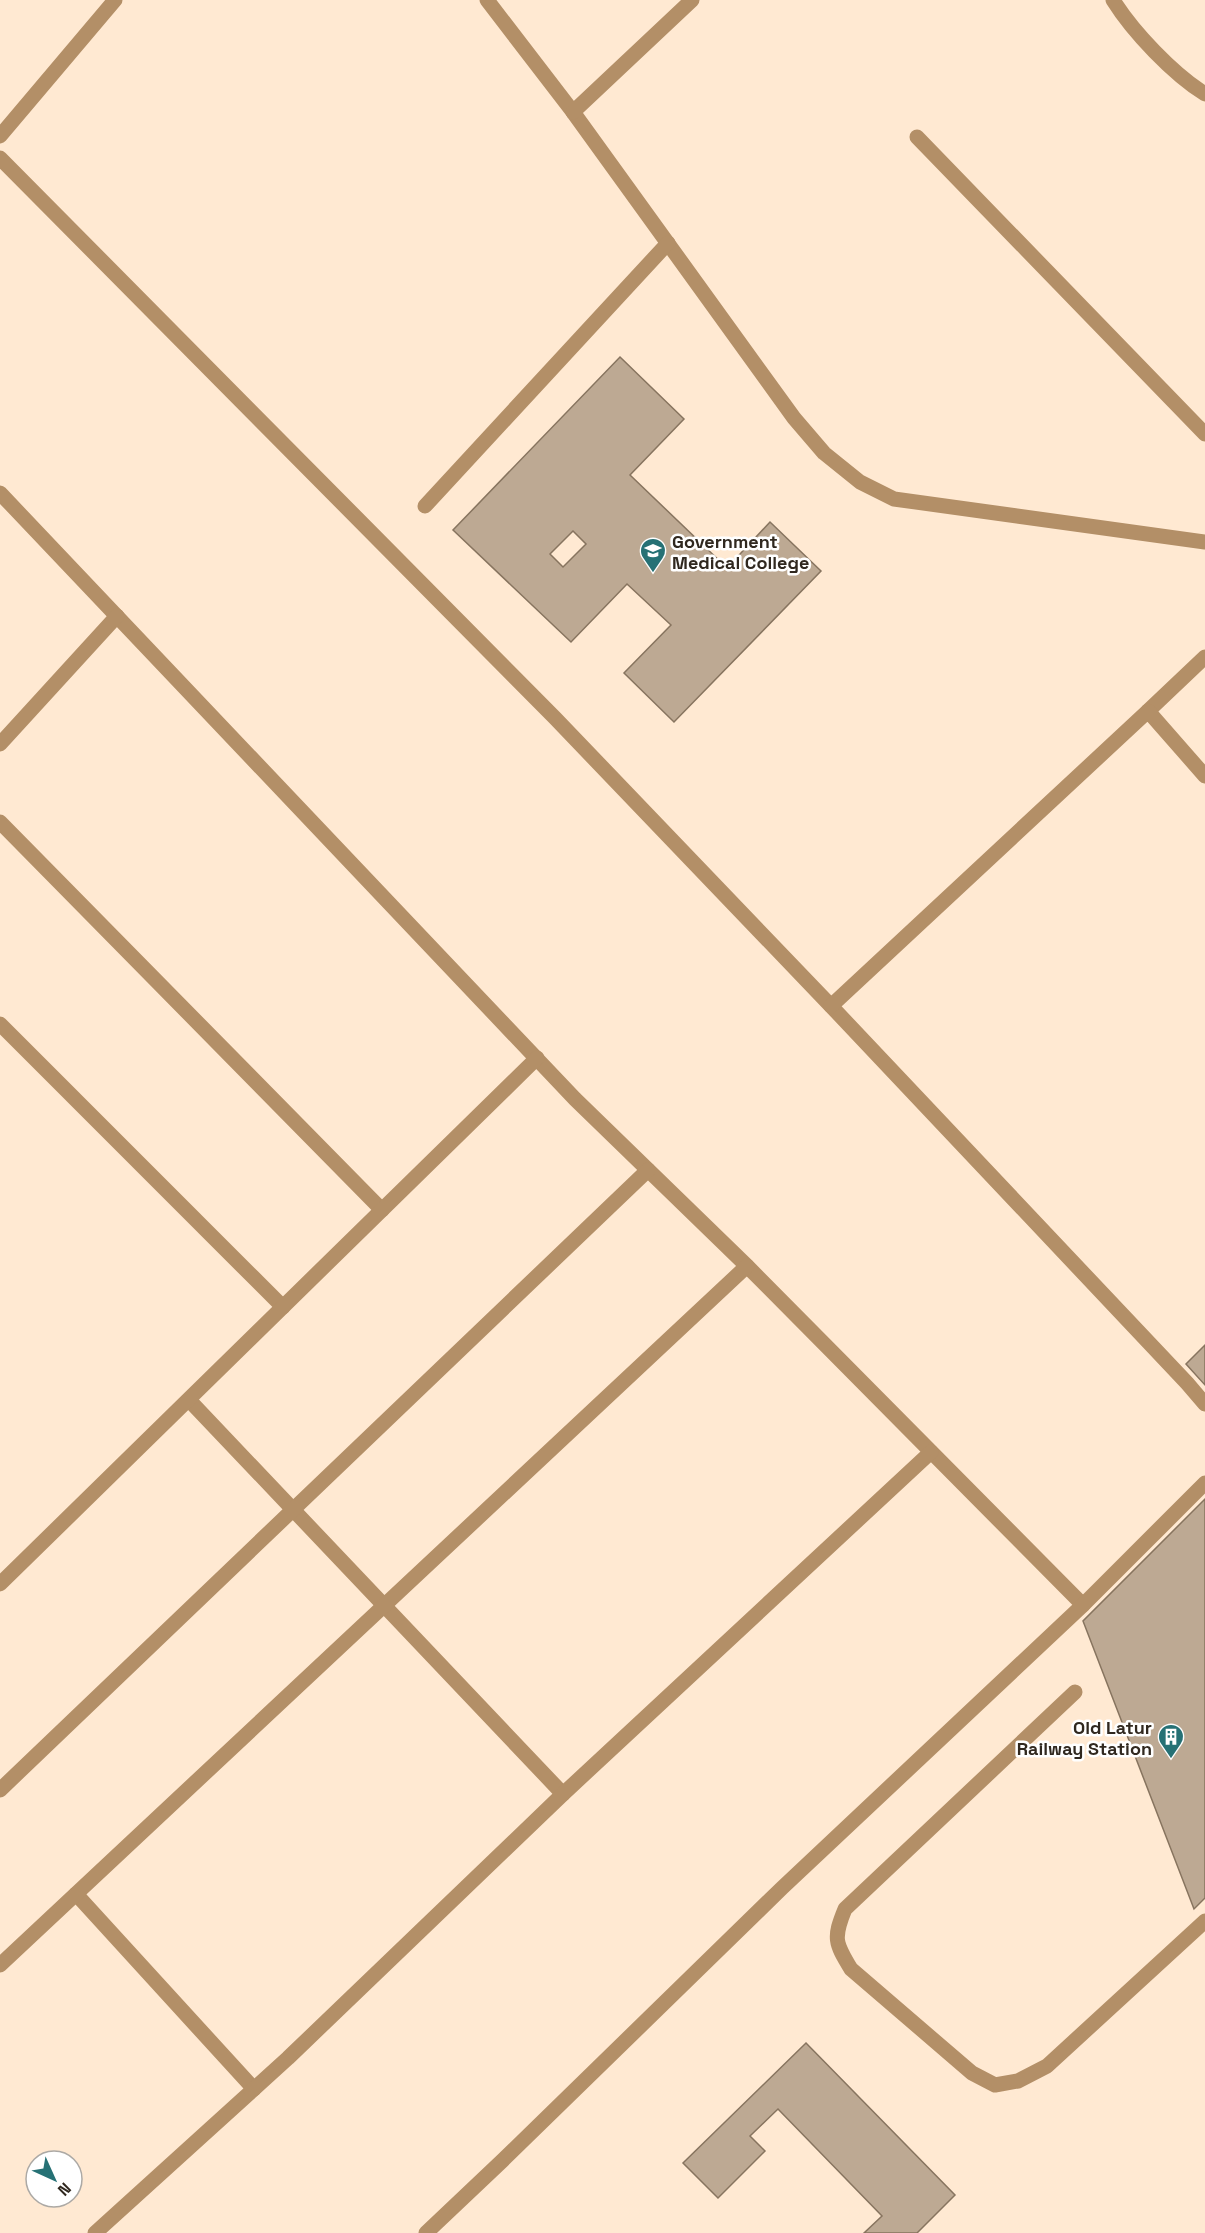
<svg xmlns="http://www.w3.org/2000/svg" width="1205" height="2233" viewBox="0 0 1205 2233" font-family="'Space Grotesk',sans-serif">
	<rect width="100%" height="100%" fill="#ffe9d2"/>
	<!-- building -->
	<g fill="#bda993" stroke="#87745f" stroke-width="1.5" fill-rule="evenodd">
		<path d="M620 357 684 419 630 475 727 568 770 522 821 571 674 722 624 673 671 625 627 584 571 642 453 530ZM573 531 586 544 563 567 550 554Z"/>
		<path d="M1205 1345V1385L1186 1364Z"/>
		<path d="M1205 1499V1898L1194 1909 1083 1621Z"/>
		<path d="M806 2043 955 2195 917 2233H864L882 2216 778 2109 750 2136 765 2151 718 2198 683 2163Z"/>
	</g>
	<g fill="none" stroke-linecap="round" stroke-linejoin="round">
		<!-- service -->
		<path stroke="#b38f67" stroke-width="15" d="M1075 1692 845 1909C833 1938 835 1943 851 1969L972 2073 995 2085 1018 2081 1047 2066 1205 1921"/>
		<!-- minor -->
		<g stroke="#b38f67" stroke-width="15">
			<path d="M487 0 573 112 794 418 824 453 860 482 894 499 1205 542"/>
			<path d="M1113 0C1133 32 1173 74 1205 94"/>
			<path d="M573 112 692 0"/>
			<path d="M0 136 115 0"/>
			<path d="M917 137 1205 434"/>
			<path d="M0 158 555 718 831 1006 1187 1383 1205 1404"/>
			<path d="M0 493 575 1099 747 1266 1083 1605"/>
			<path d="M425 506 668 243"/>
			<path d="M1148 711 1205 657"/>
			<path d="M0 744 117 616"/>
			<path d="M0 822 382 1210"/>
			<path d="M831 1006 1148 711 1205 776"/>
			<path d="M0 1024 283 1307"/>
			<path d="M189 1400 563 1794"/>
			<path d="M0 1584 537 1058"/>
			<path d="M0 1790 648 1170"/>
			<path d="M76 1894 254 2089"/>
			<path d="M0 1965 747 1266"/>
			<path d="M95 2233 288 2058 563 1794 931 1452"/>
			<path d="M426 2233 502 2161 782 1888 1083 1605 1205 1483"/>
		</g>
	</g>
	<!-- icons -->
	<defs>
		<symbol id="university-pin" viewBox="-11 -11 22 30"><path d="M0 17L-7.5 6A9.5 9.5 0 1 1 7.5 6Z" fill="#267175" stroke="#fff"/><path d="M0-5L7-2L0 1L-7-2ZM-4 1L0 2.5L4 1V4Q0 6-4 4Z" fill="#fff"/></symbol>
		<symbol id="building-pin" viewBox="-11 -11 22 30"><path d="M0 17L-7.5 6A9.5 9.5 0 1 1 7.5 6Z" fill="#267175" stroke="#fff"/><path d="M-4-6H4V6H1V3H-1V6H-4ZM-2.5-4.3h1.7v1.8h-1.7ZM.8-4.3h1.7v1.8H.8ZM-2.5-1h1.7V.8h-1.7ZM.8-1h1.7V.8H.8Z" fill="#fff"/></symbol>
	</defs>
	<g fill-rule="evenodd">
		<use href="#university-pin" x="638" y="536" width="30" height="40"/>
		<use href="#building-pin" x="1156" y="1722" width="30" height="40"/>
	</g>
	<g text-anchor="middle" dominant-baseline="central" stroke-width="5" stroke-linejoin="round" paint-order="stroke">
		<!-- poi labels -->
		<g font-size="18" font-weight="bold" fill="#30281f" stroke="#fff" text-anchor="start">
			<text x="672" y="541">Government<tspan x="672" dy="21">Medical College</tspan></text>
			<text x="1152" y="1727" text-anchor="end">Old Latur<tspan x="1152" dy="21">Railway Station</tspan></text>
		</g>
	</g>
	<!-- north arrow -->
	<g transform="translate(54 2179) rotate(135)"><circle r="28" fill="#ffffff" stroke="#aca9a5" stroke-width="1.5"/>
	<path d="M0-4.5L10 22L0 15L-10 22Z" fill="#267175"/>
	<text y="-9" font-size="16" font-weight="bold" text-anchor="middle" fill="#30281f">N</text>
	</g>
</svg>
